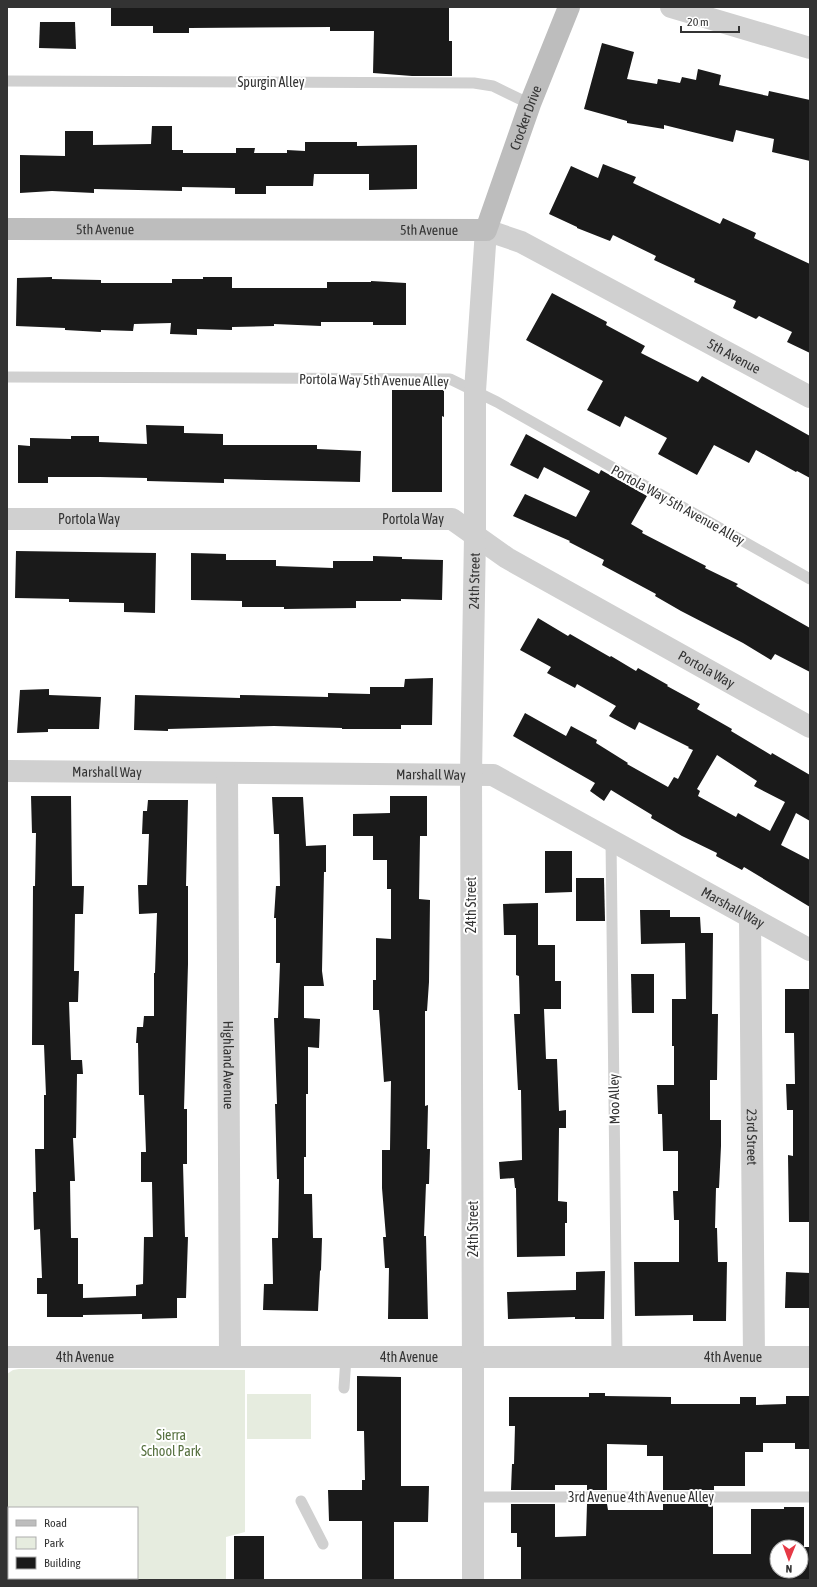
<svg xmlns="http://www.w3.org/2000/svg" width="817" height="1587" viewBox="0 0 817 1587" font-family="'Asap Condensed',sans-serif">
	<rect width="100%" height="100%" fill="#fff"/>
	<!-- green -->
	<g fill="#e6ecdf" fill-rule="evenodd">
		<path d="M19 1369 245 1370V1532L226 1537V1580H7V1374L13 1370ZM9 1508H137V1578H9Z"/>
		<rect x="247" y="1394" width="64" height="45"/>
	</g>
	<!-- building -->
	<g fill="#1a1a1a" fill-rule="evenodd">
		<path d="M111 7H449V41H452V76H412L373 73 374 31H330V27L189 28V33H153V26H111Z"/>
		<path d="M40 22H75L76 49 39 48Z"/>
		<path d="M602 43 634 52 627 79 657 84 658 79 680 83 682 77 696 80 698 69 721 75 719 85 768 96 769 91 810 100V161L772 152 774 139 736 130 733 142 664 125V129L627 123V121L584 109Z"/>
		<path d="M152 126H172V150H183V153H236V148H255L254 153H287V150L305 151V142H357V146L417 145V189L369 190V174H314L313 186H266V194H235V188L182 187V191L94 189V193L52 191 20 193V155L65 156V131H93V145L151 144Z"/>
		<path d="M603 164 636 177 633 183 720 224 723 218 756 233 754 238 810 264V353L787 342 792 332 759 316 756 319 733 308 736 301 694 282 695 279 654 260 656 256 613 235 610 241 577 228V227L549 214 571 166 598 178Z"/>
		<path d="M52 277V279L101 280V283H172V279H203V277H232V288H327V282H371V281L406 283V325H373V322H321V326L274 324V326L232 327V330L197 329V335L170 334 171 323 134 324 133 331 101 330V332L65 330V328L16 326 17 278Z"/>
		<path d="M552 293 607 322 606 325 645 346 641 353 698 382 702 376 810 436V478L797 471 796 472 756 450 749 463 714 445 697 475 658 454 667 438 625 416 620 427 587 410 603 381 526 340Z"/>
		<path d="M392 390H444V417L442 416V492H392Z"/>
		<path d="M146 425 184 426V433L223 434V445H317V449L361 451 360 482 224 479V483L185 482 147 481V478L100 477H48V483H18V445L30 446V438L71 439V436H99V442L147 444Z"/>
		<path d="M526 434 599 474 601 470 647 496 631 524 643 531 642 533 706 566 705 568 738 584 736 586 810 628V672L775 654 771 660 743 643 681 611 655 596 656 594 602 565 604 560 569 542 570 541 513 516 525 494 576 517 590 491 544 467 538 479 510 465Z"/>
		<path d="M16 551 156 553 155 613 124 612V603L69 602V599L15 598Z"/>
		<path d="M191 553 226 554V560H276V566L333 568V561H373V556L402 557V559L443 560 442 600 401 599V601H356V608L284 609V607H242V601L191 600Z"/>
		<path d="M538 618 568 636 570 634 610 657 611 656 636 671 638 668 668 685 667 686 700 704 697 709 732 729 731 731 771 755 772 753 810 775V821L796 813 781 845 810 860V907L744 867 742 870 716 856 717 853 682 836 651 818 652 815 611 790 604 801 590 791 595 783 513 736 525 713 566 736 571 726 597 740 596 743 628 763 627 764 668 787 674 777 678 779 693 750 688 748 689 747 639 722 635 730 609 716 616 706 577 684 575 688 547 673 551 667 520 650ZM717 755 757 781 754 786 785 802 770 831 738 813 736 817 698 796 700 791 697 789Z"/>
		<path d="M433 678 432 725H401V729H342V728L274 726 168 729V731L134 730 135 695 240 698V695L328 697V693L370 694V687H404L405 679Z"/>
		<path d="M49 689V695L101 697 99 729H48V732L17 733 20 690Z"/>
		<path d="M31 796H71L72 886H84L83 914H75L74 971H79L78 1002H69L71 1060H82L83 1074H77L76 1138H73L75 1181H70L71 1238H78V1284H83V1298L136 1296V1285L143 1284 144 1237H153L152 1182H141V1152H146L144 1095H139L138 1043H136L137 1027H143L144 1016H154V973H155L157 913 139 914 138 885H147L149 834H142L143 811H147L148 800H188L186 886H188V964L184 1109H187V1164H183L185 1237H188L186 1298H177V1318L142 1319V1314L83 1315V1317H47V1294H37V1278H42L40 1229 34 1230 33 1192H36L35 1149H44V1095H46L44 1045H32L33 886H35L36 833H32Z"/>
		<path d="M390 796H427V836H420L419 899 430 900 429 982 427 1011H425V1106L428 1105 427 1149H430L429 1184H426L424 1236H426L428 1319H388L389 1268H385L383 1237H386L382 1188V1150H390L391 1081 384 1082 379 1010H373V980H376V938L391 939V889H387V860H373V836H353V814L390 813Z"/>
		<path d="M272 797H303L306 846 326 845V872H324L322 971 324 986H304V1018L320 1019 319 1048 308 1047V1094H306V1157H304V1194H312L313 1238H322L321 1270 320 1271 318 1311 263 1310 264 1284H273L272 1238H278L279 1179H277L276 1139 275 1104H277L274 1018H278L280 963H276V918H274L276 886H280L279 834H274Z"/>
		<path d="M545 851H572V892L545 893Z"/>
		<path d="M576 878H604L605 921H576Z"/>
		<path d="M538 903V945H555V981H561V1009H544L546 1059H557L559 1111 566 1110V1128H559L558 1201 567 1202V1223H565V1256L517 1257 516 1188H515L514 1178 500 1179 499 1162 522 1160 521 1090H518L514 1014H520L519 976 516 975V935H504L503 904Z"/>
		<path d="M640 910H670V917H700L701 933H713L712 1014H718L717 1080H710V1120H721V1146L719 1188H716L715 1228H717L718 1262H727L726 1321H693V1315L635 1316 634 1262H679V1220H674L673 1191H678V1151H663L662 1114H658L657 1085H674V1046H672V999H686L685 943 641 944Z"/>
		<path d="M631 974H654V1013H632Z"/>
		<path d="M785 989H810V1222H789L788 1155 793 1156V1110H787L786 1084H795L794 1033H785Z"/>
		<path d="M605 1271 604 1319H575V1317L508 1319 507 1292 576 1290V1272Z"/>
		<path d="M786 1272 810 1273V1308H785Z"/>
		<path d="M357 1376 401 1377V1486H429L428 1522H394V1580H362V1521H329L328 1490H362V1480H365L364 1431H357Z"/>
		<path d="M589 1393H605V1396L671 1397V1404H740V1397H756V1405L786 1404V1396H810V1449H795V1443H763V1452H745V1486H714V1490H663V1456H647V1445L607 1444V1490H587V1485H555V1490H511L512 1464H514L515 1426H509V1397H589Z"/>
		<path d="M511 1504H555V1537L586 1536 587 1504H607L608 1510H663V1504H713V1554H751V1509H784V1507H804V1547H810V1580H521V1547H517V1533H511ZM777 1547H801V1571H777Z"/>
		<rect x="234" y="1536" width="30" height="44"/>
	</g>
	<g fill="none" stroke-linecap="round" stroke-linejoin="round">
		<!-- lane -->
		<g stroke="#d0d0d0" stroke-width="11">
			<path d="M7 81 474 83 493 86 530 104"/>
			<path d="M7 377 450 379 497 402 810 579"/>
			<path d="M611 840 617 1357"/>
			<path d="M344 1388 346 1357"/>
			<path d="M473 1497H810"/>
			<path d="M301 1501 323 1544"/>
		</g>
		<!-- street -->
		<g stroke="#d0d0d0" stroke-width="22">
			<path d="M671 7 810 48"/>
			<path id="s1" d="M7 519H452L507 558 810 727"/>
			<path id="s2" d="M7 771 493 775 810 950"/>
			<path id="s3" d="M227 773 230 1356"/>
			<path id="s4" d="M750 917 754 1357"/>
			<path id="s5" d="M7 1357H810"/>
			<path id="s6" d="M473 1580V1378L471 775 475 536V391L486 230 521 242 810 397"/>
		</g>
		<!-- secondary -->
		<path stroke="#bdbdbd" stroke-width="22" id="s7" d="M7 229 486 230 530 104 569 7"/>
	</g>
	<g text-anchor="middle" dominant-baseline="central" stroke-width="4" stroke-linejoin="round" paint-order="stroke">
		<!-- street labels -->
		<g font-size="14" fill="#333" stroke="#fff">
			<text x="271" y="82">Spurgin Alley</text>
			<text stroke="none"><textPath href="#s7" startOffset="598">Crocker Drive</textPath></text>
			<text stroke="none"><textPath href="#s7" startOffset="98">5th Avenue</textPath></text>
			<text stroke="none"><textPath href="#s7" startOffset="422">5th Avenue</textPath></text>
			<text stroke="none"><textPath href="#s6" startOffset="1629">5th Avenue</textPath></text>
			<text transform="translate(374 380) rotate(1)">Portola Way 5th Avenue Alley</text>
			<text transform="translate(678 505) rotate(29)">Portola Way 5th Avenue Alley</text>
			<text stroke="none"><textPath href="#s1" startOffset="82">Portola Way</textPath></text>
			<text stroke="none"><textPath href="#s1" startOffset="406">Portola Way</textPath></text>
			<text stroke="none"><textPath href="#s6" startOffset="999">24th Street</textPath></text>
			<text stroke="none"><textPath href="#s1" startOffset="741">Portola Way</textPath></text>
			<text stroke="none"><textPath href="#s2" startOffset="100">Marshall Way</textPath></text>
			<text stroke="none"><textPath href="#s2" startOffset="424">Marshall Way</textPath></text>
			<text transform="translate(471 905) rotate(-90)">24th Street</text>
			<text stroke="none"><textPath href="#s2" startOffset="760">Marshall Way</textPath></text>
			<text stroke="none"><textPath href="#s3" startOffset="292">Highland Avenue</textPath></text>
			<text transform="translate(614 1099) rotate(-91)">Moo Alley</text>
			<text stroke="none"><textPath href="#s4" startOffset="220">23rd Street</textPath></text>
			<text transform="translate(473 1229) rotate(-90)">24th Street</text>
			<text stroke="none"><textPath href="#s5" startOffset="78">4th Avenue</textPath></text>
			<text stroke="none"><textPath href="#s5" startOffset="402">4th Avenue</textPath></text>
			<text stroke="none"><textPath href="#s5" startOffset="726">4th Avenue</textPath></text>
			<text x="641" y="1497">3rd Avenue 4th Avenue Alley</text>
		</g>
		<!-- park labels -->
		<g font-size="14" fill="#56703f" stroke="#fff">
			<text x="171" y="1435">Sierra<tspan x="171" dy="16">School Park</tspan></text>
		</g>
	</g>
	<!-- border -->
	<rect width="817" height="1587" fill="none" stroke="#333333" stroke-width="16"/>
	<!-- legend -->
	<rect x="8" y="1507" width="130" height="72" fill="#ffffff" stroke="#adadad"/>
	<rect x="16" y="1520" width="20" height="6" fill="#bdbdbd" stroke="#adadad"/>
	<text x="44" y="1527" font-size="12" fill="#333333">Road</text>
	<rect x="16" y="1537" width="20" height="12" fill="#e6ecdf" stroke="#adadad"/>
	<text x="44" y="1547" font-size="12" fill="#333333">Park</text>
	<rect x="16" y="1557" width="20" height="12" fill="#1a1a1a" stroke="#adadad"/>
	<text x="44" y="1567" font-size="12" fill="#333333">Building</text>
	<!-- north arrow -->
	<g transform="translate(789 1559) rotate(181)"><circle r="19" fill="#ffffff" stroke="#adadad"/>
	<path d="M0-3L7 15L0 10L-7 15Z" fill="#e63946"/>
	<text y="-6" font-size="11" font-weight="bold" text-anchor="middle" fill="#333333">N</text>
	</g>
	<!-- scale -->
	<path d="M681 26v6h58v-6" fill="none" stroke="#333333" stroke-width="2"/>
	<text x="687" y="26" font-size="12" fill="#333333" stroke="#ffffff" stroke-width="3" paint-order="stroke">20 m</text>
</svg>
